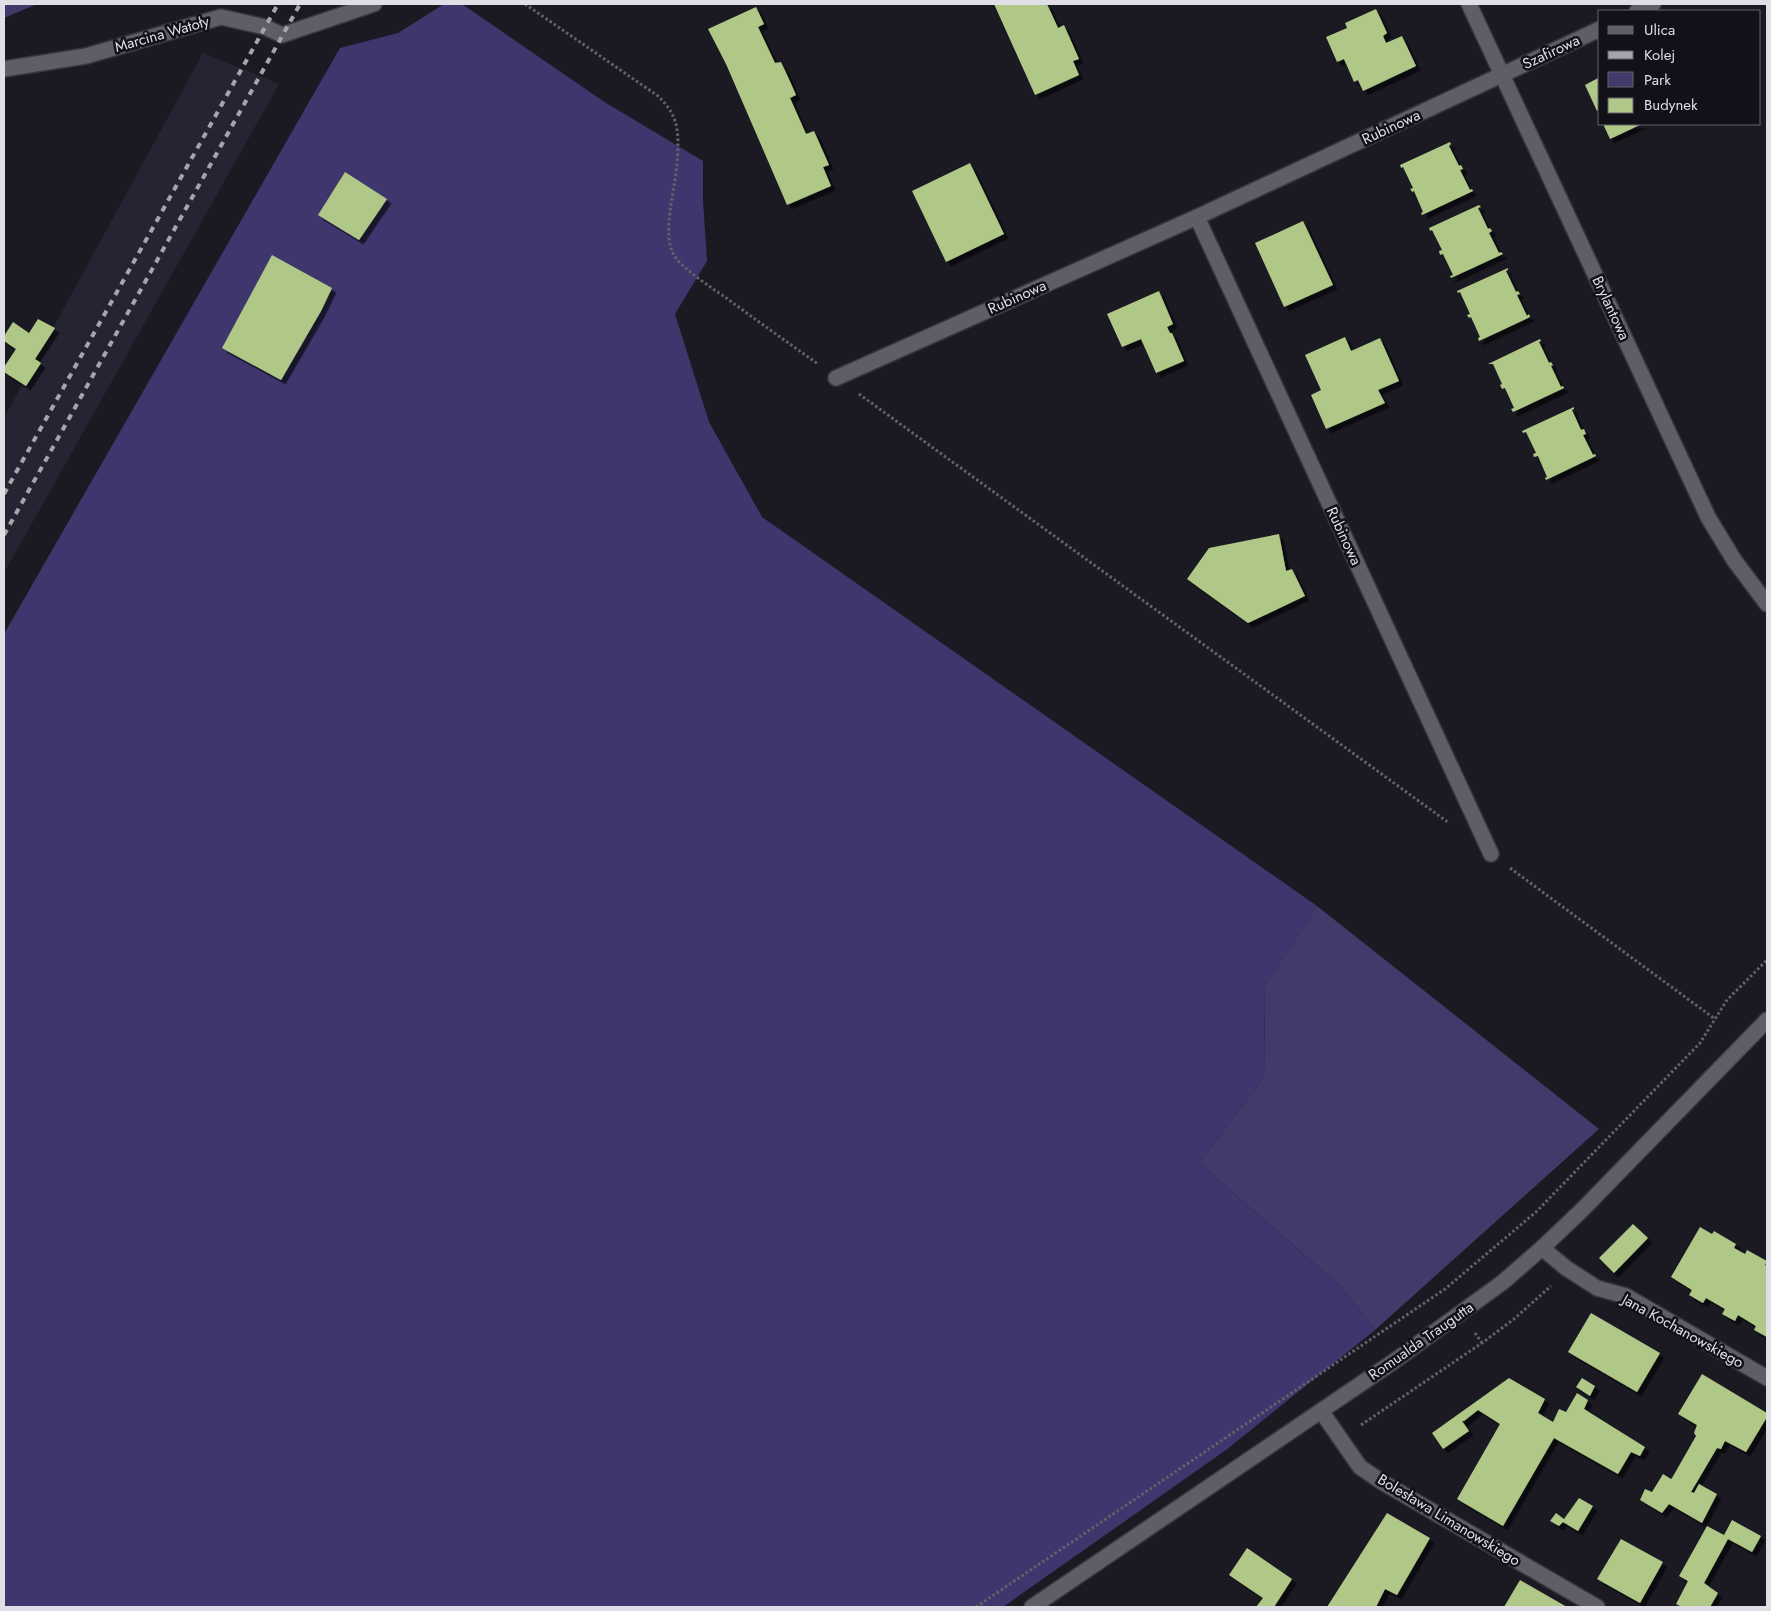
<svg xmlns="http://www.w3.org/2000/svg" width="1771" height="1611" viewBox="0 0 1771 1611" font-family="Jost,sans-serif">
	<defs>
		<filter id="shadow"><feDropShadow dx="4.5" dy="4.5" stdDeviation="0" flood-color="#0009"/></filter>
	</defs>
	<rect width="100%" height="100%" fill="#1b1a23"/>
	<!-- built -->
	<path fill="#252432" d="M203 53 279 84 4 573V418Z"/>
	<!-- green -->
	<g fill="#413a6b">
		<path d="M4 4H37L4 18Z"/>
		<path d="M1317 906 1599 1129 1375 1330 1340 1286 1199 1163 1264 1077 1265 984Z"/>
	</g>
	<!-- forest -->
	<path fill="#3f366d" d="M444 4H462L606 103 703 161V201L707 261 675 314 709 422 762 517 1317 906 1265 984 1264 1077 1199 1163 1340 1286 1375 1330 1226 1450 1003 1607H4V634L340 48 398 33Z"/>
	<!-- building -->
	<g fill="#afc887" filter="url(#shadow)">
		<path d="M994 4H1047L1058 28 1064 25 1079 59 1073 61 1079 75 1035 95Z"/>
		<path d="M756 7 764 24 758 27 775 63 781 62 788 77 796 95 790 98 806 134 814 131 829 165 823 167 831 186 787 205 726 64 708 29Z"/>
		<path d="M1376 9 1387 33 1383 36 1386 43 1402 36 1416 66 1363 91 1358 80 1354 82 1344 59 1337 62 1326 37 1347 28 1345 23Z"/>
		<path d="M1600 77V110L1597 111 1585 85Z"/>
		<path d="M1603 124H1642L1610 139Z"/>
		<path d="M1450 142 1451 144 1449 146 1459 166 1461 165 1463 169 1460 170 1470 190 1472 189 1473 191 1422 215 1421 213 1423 212 1414 191 1412 192 1411 190 1410 189 1413 188 1403 167 1401 168 1400 165Z"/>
		<path d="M970 163 1004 234 946 262 912 191Z"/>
		<path d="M345 172 387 199 359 240 318 215Z"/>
		<path d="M1479 205 1481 207 1478 208 1488 229 1490 228 1492 231 1489 233 1499 253 1501 252 1503 254 1451 278 1450 276 1453 275 1443 254 1440 255 1439 251 1442 250 1432 230 1430 231 1429 228Z"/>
		<path d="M1303 221 1333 285 1284 307 1255 243Z"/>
		<path d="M272 255 332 288 321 311 281 380 222 348Z"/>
		<path d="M1508 268V270L1506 271 1516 292 1518 291 1520 294 1517 295 1527 316 1529 314 1530 317 1479 341 1478 338 1480 337 1471 317 1469 318 1467 315 1470 314 1460 292 1458 293 1457 291Z"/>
		<path d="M1159 291 1173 324 1167 327 1170 333H1172L1184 361 1156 373 1141 339 1122 347 1107 314Z"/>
		<path d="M38 319 55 328 35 359 41 363 26 386 4 372V367L16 349 4 341V336L13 322 29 333Z"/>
		<path d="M1345 337 1351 351 1380 338 1399 381 1378 390 1385 403 1326 429 1311 395 1321 390 1305 355Z"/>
		<path d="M1540 339 1541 341 1539 342 1549 363 1551 362 1553 365 1551 366 1561 387 1563 386 1564 388 1513 412 1511 409 1514 408 1505 388 1502 389 1500 385 1502 384 1493 364H1488Z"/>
		<path d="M1574 407V409L1572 410 1581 430 1584 429 1586 434 1583 435 1593 455 1595 454 1596 456 1546 480 1545 478 1547 477 1538 456 1534 457 1533 454 1536 453 1526 432 1523 433 1522 431Z"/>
		<path d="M1279 534 1286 571 1292 569 1305 596 1248 623 1187 579 1209 548Z"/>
		<path d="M1633 1224 1648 1238 1614 1273 1599 1258Z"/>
		<path d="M1700 1227 1712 1234 1714 1231 1736 1244 1734 1248 1745 1254 1747 1250 1767 1261 1765 1265 1767 1266V1337L1754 1330 1756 1326 1738 1315 1735 1321 1722 1314 1725 1309 1706 1298 1703 1303 1689 1295 1692 1290 1671 1277Z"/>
		<path d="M1591 1313 1660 1353 1637 1392 1568 1352Z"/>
		<path d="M1702 1374 1767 1413V1417L1746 1452 1725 1441 1721 1449 1717 1448 1691 1492 1694 1493 1699 1484 1717 1494 1702 1523 1669 1504 1662 1513 1640 1500 1645 1489 1652 1492 1663 1474 1671 1479 1672 1478 1696 1436 1694 1433 1697 1425 1678 1414Z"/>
		<path d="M1509 1378 1545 1399 1538 1413 1553 1422 1559 1409 1566 1412 1577 1393 1588 1400 1584 1409 1645 1447 1640 1456 1631 1452 1618 1474 1554 1438 1503 1526 1457 1499 1500 1424 1478 1410 1464 1421H1462L1469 1431 1443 1449 1432 1433Z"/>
		<path d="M1582 1378 1595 1386 1590 1396 1576 1387Z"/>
		<path d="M1579 1498 1593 1506 1578 1531 1563 1522 1559 1526 1550 1521 1556 1513 1564 1519Z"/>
		<path d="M1387 1513 1430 1538 1397 1595 1385 1589 1376 1607H1327Z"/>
		<path d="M1732 1520 1761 1536 1752 1552 1728 1539 1704 1583 1718 1593 1710 1607H1682L1676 1604 1688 1581 1679 1576 1707 1526 1724 1535Z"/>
		<path d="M1621 1539 1663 1562 1640 1603 1597 1579Z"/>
		<path d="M1247 1548 1292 1579 1274 1607H1256L1263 1598 1229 1575Z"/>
		<path d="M1520 1580 1567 1607H1504Z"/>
	</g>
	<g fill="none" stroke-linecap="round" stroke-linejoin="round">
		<defs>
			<g id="minor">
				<path d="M1469 4 1708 517 1734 560 1767 604"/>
				<path d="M1637 11 1653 4"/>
				<path d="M4 69 86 56 221 17 265 27 282 35 374 4"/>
				<path d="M1197 217 1491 854"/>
				<path d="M836 378 1197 217 1600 29"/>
				<path d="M1542 1248 1566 1268 1597 1288 1626 1296 1767 1378"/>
				<path d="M1321 1411 1360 1467 1382 1482 1597 1607"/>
				<path d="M1032 1607 1393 1362 1503 1282 1542 1248 1582 1210 1767 1020"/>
			</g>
		</defs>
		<!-- minor casing -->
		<use href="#minor" stroke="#36363d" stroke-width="18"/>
		<!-- path -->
		<g stroke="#63626a" stroke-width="3" stroke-dasharray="2.5 2.5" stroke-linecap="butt">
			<path d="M525 4 658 96C665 103 672 111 675 121 682 141 675 182 671 204 669 220 666 238 673 253 679 267 712 288 725 297 756 320 787 342 818 364"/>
			<path d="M859 394 1449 823"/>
			<path d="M1510 868 1715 1019"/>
			<path d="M1475 1333 1482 1343"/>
			<path d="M1361 1425 1482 1343 1514 1319 1551 1286"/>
			<path d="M976 1607 1445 1289 1536 1212 1700 1043 1727 1000 1767 960"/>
		</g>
		<!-- minor -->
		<use href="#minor" stroke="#5e5d68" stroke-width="15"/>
		<!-- rail -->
		<g stroke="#a5a5ac" stroke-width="4" stroke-dasharray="6 6" stroke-linecap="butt">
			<path d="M4 494 278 4"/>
			<path d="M4 535 300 4"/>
		</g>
	</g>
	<g text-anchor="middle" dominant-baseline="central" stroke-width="5" stroke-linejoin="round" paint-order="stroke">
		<!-- street labels -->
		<g font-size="15" fill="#dfdfe5" stroke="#12111a">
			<text transform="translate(162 34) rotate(-16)">Marcina Watoły</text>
			<text transform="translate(1551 52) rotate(-25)">Szafirowa</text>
			<text transform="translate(1391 127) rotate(-25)">Rubinowa</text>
			<text transform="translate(1017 297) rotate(-24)">Rubinowa</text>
			<text transform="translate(1611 308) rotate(65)">Brylantowa</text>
			<text transform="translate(1344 536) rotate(65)">Rubinowa</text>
			<text transform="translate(1683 1331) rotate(29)">Jana Kochanowskiego</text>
			<text transform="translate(1421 1341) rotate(-35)">Romualda Traugutta</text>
			<text transform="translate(1449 1520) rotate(31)">Bolesława Limanowskiego</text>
		</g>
	</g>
	<!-- border -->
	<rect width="1771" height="1611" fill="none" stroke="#dfdfe5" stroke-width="10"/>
	<!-- legend -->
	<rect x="1598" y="10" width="162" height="115" fill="#12111a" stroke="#64636b"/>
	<rect x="1608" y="26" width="25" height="8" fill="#5e5d68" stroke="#64636b"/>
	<text x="1644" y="35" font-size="15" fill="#dfdfe5">Ulica</text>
	<rect x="1608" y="51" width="25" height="8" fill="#a5a5ac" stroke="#64636b"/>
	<text x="1644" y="60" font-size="15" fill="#dfdfe5">Kolej</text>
	<rect x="1608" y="72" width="25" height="15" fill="#413a6b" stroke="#64636b"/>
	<text x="1644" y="85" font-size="15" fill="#dfdfe5">Park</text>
	<rect x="1608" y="98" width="25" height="15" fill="#afc887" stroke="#64636b"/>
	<text x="1644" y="110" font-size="15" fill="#dfdfe5">Budynek</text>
</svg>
